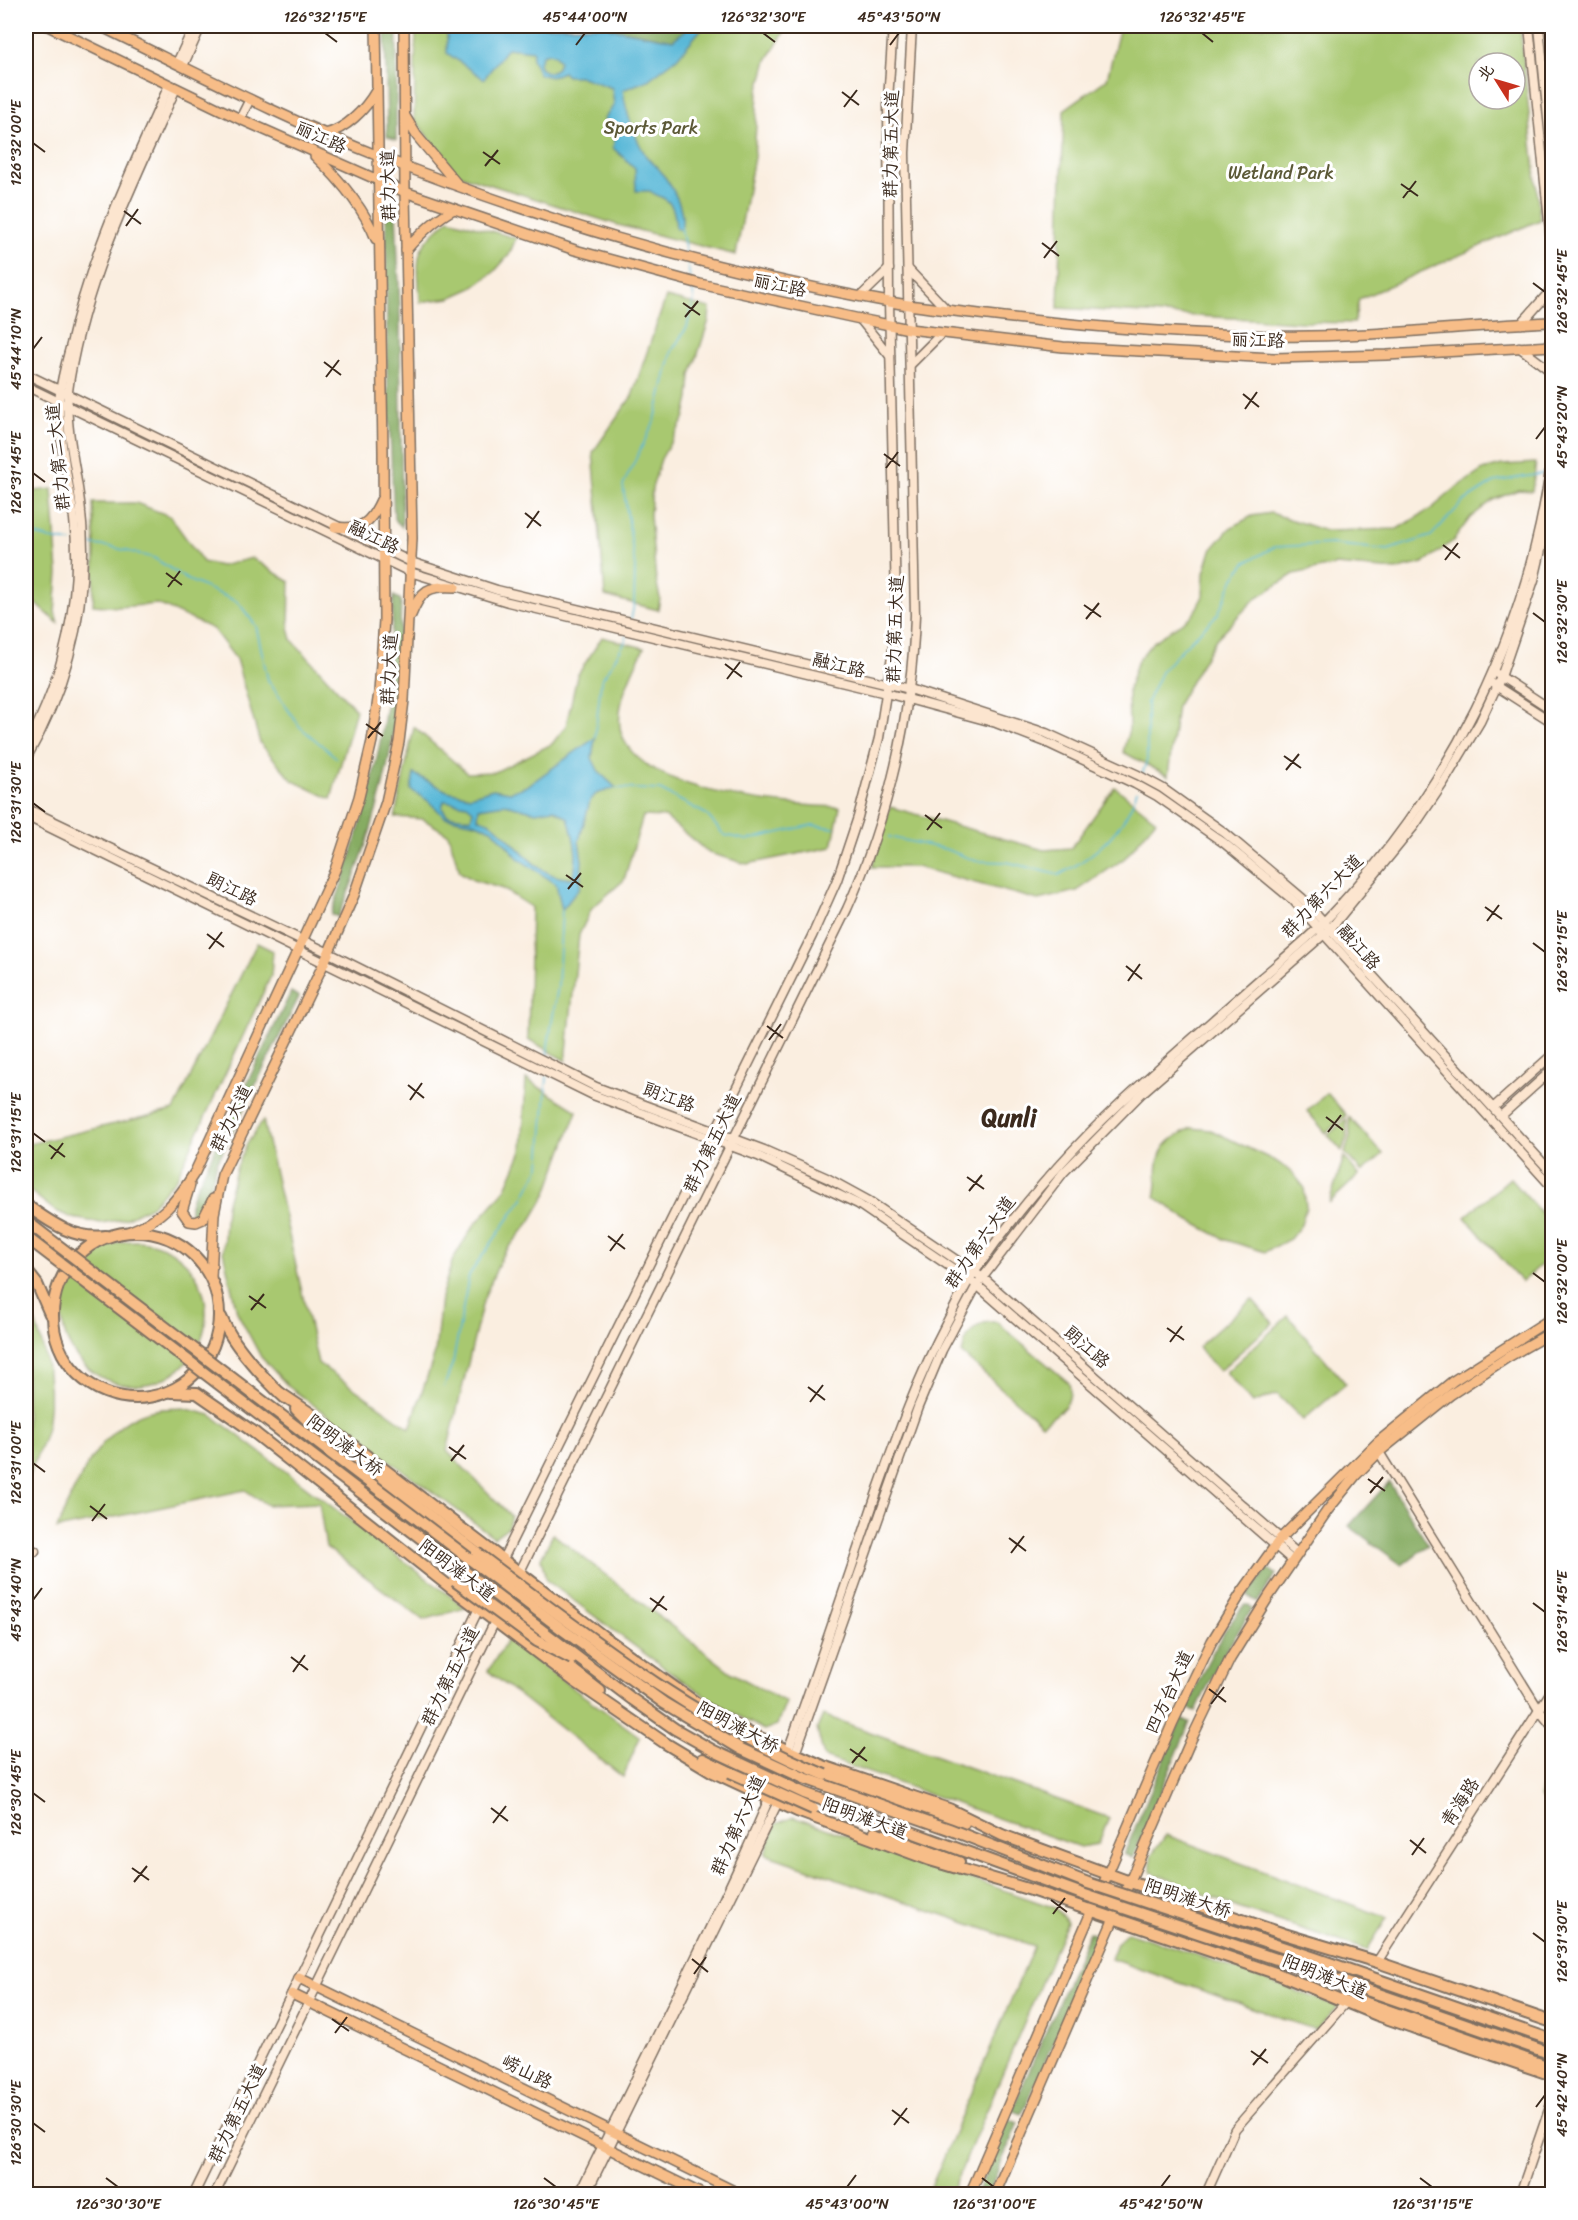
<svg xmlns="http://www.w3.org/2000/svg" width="1578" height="2220" viewBox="0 0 1578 2220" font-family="Sriracha,'LXGW WenKai TC',sans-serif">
	<rect width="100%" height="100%" fill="#fff"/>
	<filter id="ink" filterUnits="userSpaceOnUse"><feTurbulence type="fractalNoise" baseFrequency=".0167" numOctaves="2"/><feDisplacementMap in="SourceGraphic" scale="12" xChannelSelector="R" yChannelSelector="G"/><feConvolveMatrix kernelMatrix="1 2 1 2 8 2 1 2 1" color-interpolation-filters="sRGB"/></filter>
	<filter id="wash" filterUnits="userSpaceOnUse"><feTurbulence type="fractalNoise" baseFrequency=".008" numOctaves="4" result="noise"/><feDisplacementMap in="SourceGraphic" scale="24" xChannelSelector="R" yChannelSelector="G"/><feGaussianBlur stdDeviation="1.35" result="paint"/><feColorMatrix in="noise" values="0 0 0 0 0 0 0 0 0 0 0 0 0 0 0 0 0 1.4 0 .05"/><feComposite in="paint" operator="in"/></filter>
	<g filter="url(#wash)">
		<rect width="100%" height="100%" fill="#faeee0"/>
		<!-- green -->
		<g fill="#a8c870" stroke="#727947" stroke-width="1.5" fill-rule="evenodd">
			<path d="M416 26H788L767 60 758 93 754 157 736 255 618 225 457 174 414 119Z"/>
			<path d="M1120 26H1520L1540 220 1359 299 1354 323 1301 322 1058 308 1064 110 1107 79ZM1479 63H1515V99H1479Z"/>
			<path d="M449 219 516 238 509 255 494 272 472 288 450 298 420 302C418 255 411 251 449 219Z"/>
			<path d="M666 297 710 308 709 320 691 375 689 399 684 419 661 459 652 488 650 516 656 580 660 598 658 610 605 596 593 452 632 396Z"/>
			<path d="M1536 463 1532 491 1518 490 1493 500 1470 518 1453 541 1423 563 1395 570 1336 565 1294 574 1256 598 1216 639 1177 705 1168 776 1123 752 1129 729 1128 690 1138 660 1152 643 1193 615 1203 596 1204 573 1211 550 1230 528 1252 516 1271 513 1326 531 1397 529 1431 509 1456 488 1483 470 1502 465Z"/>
			<path d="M52 489 58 573 55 612 58 623 26 595V492Z"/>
			<path d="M93 503H136L170 516 203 562 221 566 252 558 290 582 289 627 292 640 356 710 331 799 293 781 260 743 236 659 213 629 158 604 119 607 93 605 95 552Z"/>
			<path d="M602 637 644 648C632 672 610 713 624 740 651 794 785 806 840 807L832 847 747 864 709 853 665 817 643 816 624 880 592 908 579 935 566 1061 528 1039 531 907 503 889 473 880 460 872 448 834 423 819 395 817 414 727 467 773 495 772 552 744 566 726 577 676Z"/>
			<path d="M1115 787 1156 820 1125 858 1077 891 1038 900 917 867H872L890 807 1044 850 1071 848Z"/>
			<path d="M257 943 273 951 271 976 177 1177 151 1206 125 1219 101 1223 72 1218 54 1210 26 1188V1141L29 1144 174 1110Z"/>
			<path d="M526 1079 577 1111 547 1193 530 1222 502 1256 483 1301 447 1451 511 1516 508 1527 494 1537 289 1387 261 1357 237 1312 223 1251 226 1206 237 1166 247 1144 263 1120 318 1363 410 1428 435 1353 441 1297 453 1259 472 1228 505 1190 522 1151Z"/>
			<path d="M1327 1093 1346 1115 1326 1133 1307 1111Z"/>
			<path d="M1349 1117 1383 1154 1362 1172 1345 1153 1350 1136Z"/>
			<path d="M1346 1119 1347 1137 1342 1151 1328 1135Z"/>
			<path d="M1191 1128 1211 1130 1277 1162 1292 1172 1304 1187 1306 1207 1301 1225 1290 1239 1265 1252 1226 1240 1188 1220 1155 1197C1157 1190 1157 1184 1157 1177 1157 1148 1167 1140 1191 1128Z"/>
			<path d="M1344 1157 1359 1175 1329 1203Z"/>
			<path d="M1510 1178 1552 1225V1255L1522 1282 1465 1217Z"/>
			<circle cx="134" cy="1313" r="72"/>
			<path d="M26 1298C42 1337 54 1377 48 1420 46 1440 33 1463 26 1482Z"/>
			<path d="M1252 1299 1273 1323 1219 1371 1198 1347Z"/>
			<path d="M1288 1316 1346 1384 1303 1420 1277 1394 1252 1403 1226 1372Z"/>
			<path d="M987 1322H997L1069 1383C1074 1405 1059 1413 1042 1424L962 1354C965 1338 971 1327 987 1322Z"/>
			<path d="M183 1408 211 1415 466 1608 423 1620 326 1547 319 1503 267 1505 245 1490 57 1529C74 1486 103 1419 155 1410 164 1408 174 1409 183 1408Z"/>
			<path d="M553 1534 732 1673 786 1702 777 1725 764 1730C686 1689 617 1632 546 1580L541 1558Z"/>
			<path d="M507 1640 640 1737 623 1777 488 1671Z"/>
			<path d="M823 1715 1109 1818 1098 1844 1080 1847 824 1757 817 1729Z"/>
			<path d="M1552 1758V1813L1540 1796 1545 1770Z"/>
			<path d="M793 1817 1055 1908 1067 1922 951 2194H928L1034 1946 765 1854 776 1824Z"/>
			<path d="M1166 1835 1387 1918 1367 1950 1238 1908 1151 1872V1856Z"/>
			<path d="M1127 1932 1189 1952 1338 2006 1316 2030 1111 1959 1117 1943Z"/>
		</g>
		<!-- forest -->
		<g fill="#86ac62" stroke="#606b40" stroke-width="1.5">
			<path d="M385 26H397L396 140 387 136Z"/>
			<path d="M607 26H691L673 40 610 28Z"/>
			<path d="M386 207 396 210 400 312 402 527 394 519 387 369Z"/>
			<path d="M394 596 401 600C400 632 400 665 398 696 391 772 368 848 338 917L331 914C357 844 378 771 387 697 390 663 391 629 394 596Z"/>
			<path d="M291 992 299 997 217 1163 204 1210 200 1217 194 1218C187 1210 190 1203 193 1194Z"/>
			<path d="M1389 1482 1428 1545 1402 1565 1349 1526Z"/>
			<path d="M1267 1569 1276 1574 1258 1602 1247 1596Z"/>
			<path d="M1244 1605H1249L1252 1609 1217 1666 1196 1711 1187 1708 1207 1663 1225 1630Z"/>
			<path d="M1181 1719 1190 1722 1133 1858 1124 1854Z"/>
			<path d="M1089 1932 1099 1937 1022 2114 1012 2110Z"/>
			<path d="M1008 2119 1018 2123 988 2194H977Z"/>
		</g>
		<!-- water -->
		<g fill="#59b8d8" stroke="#4a717b" stroke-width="1.5" fill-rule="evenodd">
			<path d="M447 26H607L610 28 673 40 691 26H704L677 58 648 80 623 90C626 112 634 136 646 156 650 162 658 166 662 173 673 188 686 211 681 229H676C675 217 675 204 663 198 657 195 655 195 650 191H636L635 168 613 148 617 128 604 119 614 105 612 88 579 76H567L563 72 551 77 539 74 532 59 533 51 507 48 484 79 447 53ZM549 53 555 55 559 61 557 68 549 73 541 69 539 63 542 55Z"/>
			<path d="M595 738 592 758 599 772 616 788 596 794 590 801 579 841 582 861 580 887 562 910 556 884 519 859 493 830 476 823 445 817 427 800 411 790 414 774 447 791 470 796 493 789 510 792 527 786ZM444 801 467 805 473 810 471 819 447 815 442 808ZM505 804 536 812 554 809 568 818C574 837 580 859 572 878 540 881 517 844 495 826 491 822 484 820 478 818L479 808Z"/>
		</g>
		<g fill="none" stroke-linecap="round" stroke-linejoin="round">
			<!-- stream -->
			<g stroke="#59b8d8" stroke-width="1.5">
				<path d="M681 227 686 254"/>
				<path d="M687 262 690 278"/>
				<path d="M26 532 50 539 71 542"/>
				<path d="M85 544 112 547 154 558 186 579 238 602 256 626 268 680 300 727 337 758"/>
				<path d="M631 619 634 605 635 566 623 485 655 420 672 351 687 327 694 299 692 286"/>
				<path d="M595 737 601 681 625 642 627 635"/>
				<path d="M1142 775 1147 760V702L1161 672 1183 648 1218 614 1234 578 1245 563 1274 547 1332 544 1388 550 1431 536 1463 502 1494 482 1546 473"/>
				<path d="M616 788 660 790 706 814 724 835 747 840 812 825 834 828"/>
				<path d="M889 837 945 849 976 861 1007 862 1059 875C1094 857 1125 830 1137 791"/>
				<path d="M547 1060 548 1045 558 986 562 910"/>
				<path d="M444 1387 453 1362 469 1275 524 1197 540 1166 547 1077"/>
			</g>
		</g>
	</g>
	<g filter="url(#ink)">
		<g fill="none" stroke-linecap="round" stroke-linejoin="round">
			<defs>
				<g id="secondary">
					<path d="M1529 26 1552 251"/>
					<path d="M1539 26 1552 160"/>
					<path d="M177 63 194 26"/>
					<path d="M183 66 201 26"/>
					<path d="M240 119 250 99"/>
					<path d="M908 269 947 310"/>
					<path d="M861 296 889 269"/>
					<path d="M860 319 890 356"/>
					<path d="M1521 324 1552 289"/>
					<path d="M1519 347 1552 372"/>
					<path d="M910 365 942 333"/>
					<path d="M26 374 411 562 497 590 910 689 1046 733 1138 775 1162 788 1225 833 1302 898 1552 1173"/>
					<path d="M26 386 410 572 508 602 886 693 996 723 1043 741 1135 784 1157 796 1224 843 1294 901 1552 1187"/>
					<path d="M1497 674 1552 710"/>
					<path d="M1493 684 1552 722"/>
					<path d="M26 747C63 679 83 598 74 519 69 481 56 431 60 393 62 376 67 360 71 344 91 253 132 169 169 85"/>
					<path d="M26 759C71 680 91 593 80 502 75 460 62 419 70 377 87 275 134 182 176 88"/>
					<path d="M26 808 329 953 596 1087 764 1150 827 1178 869 1201 983 1278 1297 1553"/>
					<path d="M26 816 593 1095 758 1156 858 1204 977 1285 1292 1560"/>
					<path d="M1494 1107 1552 1055"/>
					<path d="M1502 1115 1552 1070"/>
					<path d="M1379 1452 1539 1710 1552 1726"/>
					<path d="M26 1546 35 1551"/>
					<path d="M503 1606 847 909C888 819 912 714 915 615L905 153 912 26"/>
					<path d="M1377 1962 1552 1690"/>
					<path d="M194 2194 503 1559 812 936 837 880 858 817 879 738 893 649 896 602 889 302 888 100 893 26"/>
					<path d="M215 2194 497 1617"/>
					<path d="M579 2194C615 2121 651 2048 687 1975 724 1899 762 1822 791 1742 821 1659 849 1575 877 1492 898 1433 918 1377 947 1322 955 1307 962 1291 971 1277 1019 1207 1075 1143 1139 1086 1179 1050 1220 1014 1261 978 1282 960 1303 943 1322 924 1448 795 1528 636 1552 457"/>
					<path d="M586 2194 778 1802 918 1407 942 1350 977 1285 1063 1173 1142 1093 1331 928 1415 825 1444 782 1480 722 1501 677 1534 580 1552 503"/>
					<path d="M1206 2194 1235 2129 1346 2002"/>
					<path d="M1520 2194 1552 2101"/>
				</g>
				<g id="primary">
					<path d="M48 26 240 119 405 192 575 250 700 284 860 319 909 329 1063 347 1274 358 1387 355 1552 346"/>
					<path d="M100 26C193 71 284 119 381 157 545 222 715 271 889 302 919 307 949 310 979 314 1076 326 1175 334 1273 336 1366 338 1459 326 1552 322"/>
					<path d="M405 116 417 136 457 184"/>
					<path d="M325 134C346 129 365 110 376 91"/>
					<path d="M315 156C339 179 364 208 376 239"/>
					<path d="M406 250C420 234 435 219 454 209"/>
					<path d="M335 527C362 530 370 524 381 500"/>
					<path d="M411 615C421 590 429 585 455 587"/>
					<path d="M190 1185 182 1211 189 1221 196 1222 203 1219 213 1199"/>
					<path d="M128 1232C161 1220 177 1201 195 1172L335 870 359 797 372 741 379 692 384 620 383 451 376 26"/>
					<path d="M211 1278 214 1214 222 1175 324 963 354 895 386 802 399 742 404 700 412 538 405 192 404 26"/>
					<path d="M299 1978 740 2194"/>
					<path d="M292 1994 702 2194"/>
					<path d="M970 2194 1173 1722 1212 1641 1242 1592 1280 1539 1378 1442 1453 1381 1552 1318"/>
					<path d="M995 2194 1190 1742 1230 1659 1269 1596 1327 1511 1356 1475 1379 1452 1450 1395 1508 1357 1552 1332"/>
				</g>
				<g id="highway">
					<path d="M26 1205C50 1222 74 1240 106 1236"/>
					<circle cx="136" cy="1315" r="83"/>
					<path d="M26 1270 37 1284 50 1314"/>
					<path d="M221 1317C233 1346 262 1376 285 1398"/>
					<path d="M172 1392 197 1393 255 1433"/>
					<path d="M280 1393 313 1415 604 1637 695 1702 749 1733 823 1766 949 1809 1002 1835 1130 1882 1284 1934 1377 1962 1552 2022"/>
					<path d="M296 1409 309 1422 477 1553"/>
					<path d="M251 1430 450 1587 573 1680 665 1743 713 1772 797 1811 930 1860 1031 1890 1278 1974 1377 2015 1552 2075"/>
					<path d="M546 1649 600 1691"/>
					<path d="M703 1759 730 1772"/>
					<path d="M825 1775 964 1823"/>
					<path d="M875 1832 959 1862"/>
					<path d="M1358 2000 1552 2068"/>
				</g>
			</defs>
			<!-- secondary casing -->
			<use href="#secondary" stroke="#7e6f62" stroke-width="11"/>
			<!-- primary casing -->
			<use href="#primary" stroke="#7e6f62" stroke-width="12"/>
			<!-- highway casing -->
			<use href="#highway" stroke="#7e6f62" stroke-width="14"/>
			<!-- secondary -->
			<use href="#secondary" stroke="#fce5cf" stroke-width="8"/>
			<!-- primary -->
			<use href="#primary" stroke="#f7bd88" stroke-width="9"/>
			<!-- highway -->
			<use href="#highway" stroke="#f7bd88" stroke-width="10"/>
			<defs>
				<g id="highway-bridge">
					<path d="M26 1221 563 1630 664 1703 741 1749 804 1778 949 1829 1088 1883 1315 1958 1552 2040"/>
					<path d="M26 1237 632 1699 675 1729 714 1751 804 1793 1085 1895 1309 1970 1552 2054"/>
					<path d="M477 1553C587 1636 696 1722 825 1775"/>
					<path d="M455 1581 537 1641 572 1659"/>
					<path d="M730 1772 813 1809"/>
				</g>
			</defs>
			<!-- highway-bridge casing -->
			<use href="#highway-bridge" stroke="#7e6f62" stroke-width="14" stroke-linecap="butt"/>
			<!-- highway-bridge -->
			<use href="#highway-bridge" stroke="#f7bd88" stroke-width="10"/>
		</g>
	</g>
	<!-- ticks -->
	<path fill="none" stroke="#3b2a1e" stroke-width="2" d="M325 33 337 42M763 33 775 42M1202 33 1213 42M576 45 585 33M890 45 899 33M842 92 859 105M844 107 857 90M33 143 45 152M483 152 500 164M485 166 498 150M1401 184 1418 196M1403 198 1416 181M124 211 141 224M126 226 138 209M1042 243 1059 256M1044 258 1057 241M1533 283 1545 292M683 303 700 315M685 317 698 301M33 349 42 337M324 362 341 375M326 377 339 360M1243 394 1259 407M1245 409 1257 392M1536 439 1545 427M884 454 900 466M886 468 898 452M33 473 45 482M525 513 541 526M527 528 539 511M1443 545 1460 558M1445 560 1458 543M166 573 182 585M168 587 180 571M1084 605 1101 617M1533 613 1545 622M1086 619 1099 603M725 664 742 677M727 679 740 662M366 724 383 736M368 738 381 722M1284 756 1301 768M1286 770 1299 754M33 803 45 812M925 815 942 828M927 830 940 813M566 875 583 887M568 889 581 873M1485 907 1502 919M1487 921 1499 905M207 934 224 947M1533 943 1545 952M209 949 222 932M1126 966 1142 979M1128 981 1140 964M767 1026 783 1038M769 1040 781 1024M408 1085 424 1098M410 1100 422 1083M1326 1117 1343 1130M1328 1132 1341 1115M33 1133 45 1142M49 1145 65 1157M51 1159 63 1143M967 1177 984 1189M969 1191 982 1175M608 1236 625 1249M610 1251 623 1234M1533 1273 1545 1282M249 1296 266 1308M251 1310 264 1294M1167 1328 1184 1340M1170 1342 1182 1326M808 1387 825 1400M810 1402 823 1385M449 1447 466 1459M451 1461 464 1445M33 1463 45 1472M1368 1479 1385 1491M1370 1493 1383 1477M90 1506 107 1519M92 1521 105 1504M1009 1538 1026 1551M1011 1553 1024 1536M650 1598 667 1610M33 1600 42 1588M1533 1603 1545 1612M652 1612 664 1596M291 1657 308 1670M293 1672 305 1655M1209 1689 1226 1702M1211 1704 1224 1687M850 1749 867 1761M852 1763 865 1747M33 1793 45 1802M491 1808 508 1821M493 1823 506 1806M1410 1840 1426 1853M1412 1855 1424 1838M132 1868 149 1880M134 1882 147 1866M1051 1900 1067 1912M1053 1914 1065 1898M1533 1933 1545 1942M692 1959 708 1972M694 1974 706 1957M332 2019 349 2031M335 2033 347 2017M1251 2051 1268 2063M1253 2065 1266 2049M1536 2107 1545 2095M892 2110 909 2123M33 2123 45 2132M894 2125 907 2108M106 2178 118 2187M544 2178 556 2187M982 2178 994 2187M1420 2178 1432 2187M847 2187 856 2175M1161 2187 1170 2175"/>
	<g text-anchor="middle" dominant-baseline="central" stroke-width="6" stroke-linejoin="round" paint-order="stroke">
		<!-- park labels -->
		<g font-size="18" fill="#5c5937" stroke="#fff">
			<text x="651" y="128">Sports Park</text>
			<text x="1281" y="173">Wetland Park</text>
		</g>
		<!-- street labels -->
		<g font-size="18" fill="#3b2a1e" stroke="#fff">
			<text transform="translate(321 137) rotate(24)">丽江路</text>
			<text transform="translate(891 144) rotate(-89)">群力第五大道</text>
			<text transform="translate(388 185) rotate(-91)">群力大道</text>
			<text transform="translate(780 285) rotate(12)">丽江路</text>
			<text transform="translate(1258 340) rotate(2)">丽江路</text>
			<text transform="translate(58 457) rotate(-96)">群力第二大道</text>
			<text transform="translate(374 537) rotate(26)">融江路</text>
			<text transform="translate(895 629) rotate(-88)">群力第五大道</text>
			<text transform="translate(839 665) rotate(14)">融江路</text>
			<text transform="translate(389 669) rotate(-87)">群力大道</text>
			<text transform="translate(232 889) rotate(26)">朗江路</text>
			<text transform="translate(1322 896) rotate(-46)">群力第六大道</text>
			<text transform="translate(1359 947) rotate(48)">融江路</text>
			<text transform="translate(669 1097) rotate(20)">朗江路</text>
			<text transform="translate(231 1118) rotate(-64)">群力大道</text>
			<text transform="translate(712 1143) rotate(-64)">群力第五大道</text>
			<text transform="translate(980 1242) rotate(-55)">群力第六大道</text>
			<text transform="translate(1087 1347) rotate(41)">朗江路</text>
			<text transform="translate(345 1445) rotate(37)">阳明滩大桥</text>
			<text transform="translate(457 1570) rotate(37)">阳明滩大道</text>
			<text transform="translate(450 1676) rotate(-64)">群力第五大道</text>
			<text transform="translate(1169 1692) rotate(-65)">四方台大道</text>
			<text transform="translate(738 1727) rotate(28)">阳明滩大桥</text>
			<text transform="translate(1460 1802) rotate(-57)">青海路</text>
			<text transform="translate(865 1818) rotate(20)">阳明滩大道</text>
			<text transform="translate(738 1825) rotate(-66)">群力第六大道</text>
			<text transform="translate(1188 1898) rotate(18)">阳明滩大桥</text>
			<text transform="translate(1325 1976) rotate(22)">阳明滩大道</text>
			<text transform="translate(527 2072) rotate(26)">崂山路</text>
			<text transform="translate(237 2113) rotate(-64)">群力第五大道</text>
		</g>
		<!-- district labels -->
		<g font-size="24" font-weight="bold" fill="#3b2a1e" stroke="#fff">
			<text x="1009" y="1118">Qunli</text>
		</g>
	</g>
	<!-- margin -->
	<rect width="1578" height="2220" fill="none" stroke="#fff" stroke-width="66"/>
	<!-- north arrow -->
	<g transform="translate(1497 81) rotate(307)"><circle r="28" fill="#ffffff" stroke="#b1aaa5" stroke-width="1.5"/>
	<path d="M0-4.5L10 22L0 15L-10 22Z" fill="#c8321e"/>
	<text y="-9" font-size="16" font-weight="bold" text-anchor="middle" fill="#3b2a1e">北</text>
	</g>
	<rect x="33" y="33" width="1512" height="2154" fill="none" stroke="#3b2a1e" stroke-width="2"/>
	<g font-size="15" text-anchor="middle" fill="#3b2a1e">
		<text x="325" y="22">126°32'15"E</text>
		<text x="585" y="22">45°44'00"N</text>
		<text x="763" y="22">126°32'30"E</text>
		<text x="899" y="22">45°43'50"N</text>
		<text x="1202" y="22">126°32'45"E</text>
		<text transform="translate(16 143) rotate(-90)" y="5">126°32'00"E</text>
		<text transform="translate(1562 292) rotate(-90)" y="5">126°32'45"E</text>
		<text transform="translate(16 349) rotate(-90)" y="5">45°44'10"N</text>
		<text transform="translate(1562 427) rotate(-90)" y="5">45°43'20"N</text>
		<text transform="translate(16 473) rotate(-90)" y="5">126°31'45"E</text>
		<text transform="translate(1562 622) rotate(-90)" y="5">126°32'30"E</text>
		<text transform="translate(16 803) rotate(-90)" y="5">126°31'30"E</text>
		<text transform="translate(1562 952) rotate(-90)" y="5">126°32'15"E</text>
		<text transform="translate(16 1133) rotate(-90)" y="5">126°31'15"E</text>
		<text transform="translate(1562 1282) rotate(-90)" y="5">126°32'00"E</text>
		<text transform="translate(16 1463) rotate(-90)" y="5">126°31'00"E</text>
		<text transform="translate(16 1600) rotate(-90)" y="5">45°43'40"N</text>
		<text transform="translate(1562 1612) rotate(-90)" y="5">126°31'45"E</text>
		<text transform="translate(16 1793) rotate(-90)" y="5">126°30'45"E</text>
		<text transform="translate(1562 1942) rotate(-90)" y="5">126°31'30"E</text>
		<text transform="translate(1562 2095) rotate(-90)" y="5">45°42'40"N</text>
		<text transform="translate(16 2123) rotate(-90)" y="5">126°30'30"E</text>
		<text x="118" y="2209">126°30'30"E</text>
		<text x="556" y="2209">126°30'45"E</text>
		<text x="847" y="2209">45°43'00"N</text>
		<text x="994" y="2209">126°31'00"E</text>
		<text x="1161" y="2209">45°42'50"N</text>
		<text x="1432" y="2209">126°31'15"E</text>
	</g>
</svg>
